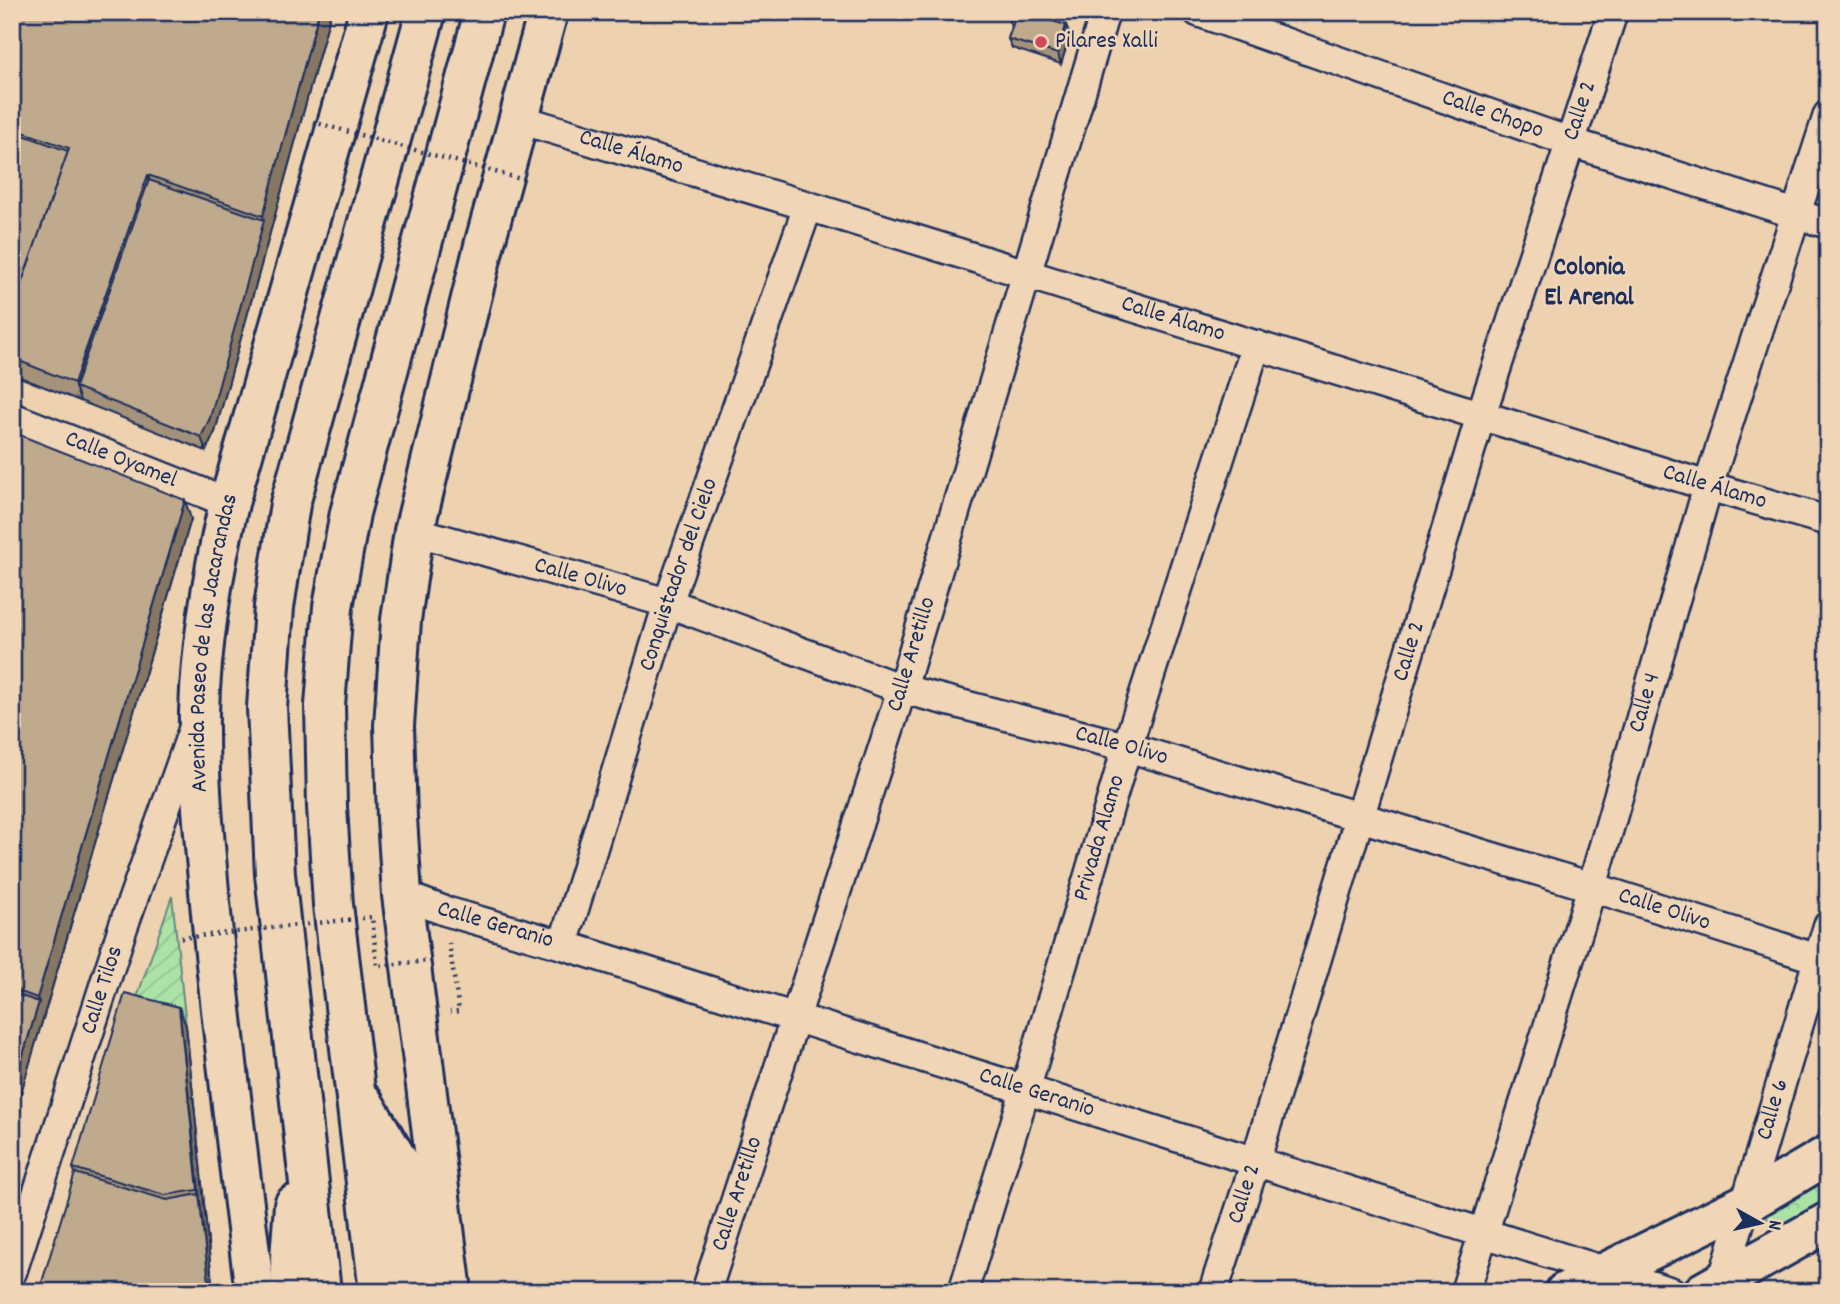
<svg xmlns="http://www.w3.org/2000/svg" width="1840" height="1304" viewBox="0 0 1840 1304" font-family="Dekko,sans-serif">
	<defs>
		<pattern id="park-crowns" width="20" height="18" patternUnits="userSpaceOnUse" patternTransform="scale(1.75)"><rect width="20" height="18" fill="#abe3a7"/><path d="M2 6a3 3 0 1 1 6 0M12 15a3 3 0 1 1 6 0" fill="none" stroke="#93c392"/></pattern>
		<pattern id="garden-furrows" width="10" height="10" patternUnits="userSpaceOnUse" patternTransform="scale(1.75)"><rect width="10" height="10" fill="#abe3a7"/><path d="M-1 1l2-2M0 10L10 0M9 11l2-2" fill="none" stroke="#93c392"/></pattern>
	</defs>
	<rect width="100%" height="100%" fill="#eed1ae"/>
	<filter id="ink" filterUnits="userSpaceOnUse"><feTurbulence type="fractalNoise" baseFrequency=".0143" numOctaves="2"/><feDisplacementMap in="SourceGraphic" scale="14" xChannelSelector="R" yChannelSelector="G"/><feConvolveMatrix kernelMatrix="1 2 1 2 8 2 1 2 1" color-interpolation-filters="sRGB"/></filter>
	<g filter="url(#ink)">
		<!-- park -->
		<path fill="url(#park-crowns)" stroke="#638982" stroke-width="2" d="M1828 1172V1212L1775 1236 1767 1219 1769 1206Z"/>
		<!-- garden -->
		<path fill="url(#garden-furrows)" stroke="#638982" stroke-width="2" d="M172 896 186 1026 132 1012Z"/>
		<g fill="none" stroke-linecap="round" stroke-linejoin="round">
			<defs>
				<g id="street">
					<path id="s1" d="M1198 12 1570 142 1828 224"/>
					<path id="s2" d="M519 119 808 206 1708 486 1828 521"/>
					<path id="s3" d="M12 417 229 503"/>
					<path id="s4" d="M414 531 668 603 902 689 1127 747 1592 887 1828 962"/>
					<path id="s5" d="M402 895 445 911 563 945 1672 1292"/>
					<path id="s6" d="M563 945 668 603 808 206"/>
					<path id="s7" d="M12 1272 122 930 193 730"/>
					<path id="s8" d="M1720 1289 1828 926"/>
					<path id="s9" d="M706 1292 902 689 1105 12"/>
					<path id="s10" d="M963 1292 1025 1091 1127 747 1256 345"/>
					<path id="s11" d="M1213 1292 1255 1163 1481 415 1613 12"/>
					<path id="s12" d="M1465 1292 1592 887 1708 486 1828 115"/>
				</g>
				<g id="secondary">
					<path id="s13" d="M255 1292C239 1166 223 1040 211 913 205 846 198 780 199 712 201 642 213 572 229 503L369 12"/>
					<path d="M452 1292 402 895 397 818 394 726 401 620 414 531 485 242 548 12"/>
					<path d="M1565 1292 1745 1204 1828 1155"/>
					<path d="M1703 1292 1828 1222"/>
				</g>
				<g id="highway">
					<path d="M363 1102 400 1164 417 1292"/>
					<path d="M292 1292 290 1258 294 1205"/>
					<path d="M321 1292 275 874 267 708 274 607 290 504 426 12"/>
					<path d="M379 1292 333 905 327 807 325 705 333 607 350 513 484 12"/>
				</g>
			</defs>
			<!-- street casing -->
			<use href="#street" stroke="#1b2f5e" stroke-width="33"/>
			<!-- secondary casing -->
			<use href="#secondary" stroke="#1b2f5e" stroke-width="44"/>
			<!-- highway casing -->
			<use href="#highway" stroke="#1b2f5e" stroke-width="44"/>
			<!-- path -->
			<path stroke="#1b2f5e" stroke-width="4.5" stroke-dasharray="2 5" stroke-linecap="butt" d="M449 943 459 1011 450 1012"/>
			<!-- street -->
			<use href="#street" stroke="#f0d5b7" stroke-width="28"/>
			<!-- secondary -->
			<use href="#secondary" stroke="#f0d5b7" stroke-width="38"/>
			<!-- highway -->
			<use href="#highway" stroke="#f0d5b7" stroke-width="38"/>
			<!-- path-bridge -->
			<g stroke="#1b2f5e" stroke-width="4.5" stroke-dasharray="2 5" stroke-linecap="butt">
				<path d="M313 122 528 181"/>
				<path d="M181 938 372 917 377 966 436 960"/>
			</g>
		</g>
		<!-- wall -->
		<g fill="#a4927a" stroke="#1b2f5e" stroke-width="2">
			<path d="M12 12H331L215 432 206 451 12 374Z"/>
			<path d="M1007 16 1038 17 1066 25 1070 35 1061 64 1012 48 1008 39 1012 26H1011Z"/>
			<path d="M12 432 191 519 12 1123Z"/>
			<path d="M186 1026 213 1292 75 1173 73 1168Z"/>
		</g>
		<!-- shaded-wall -->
		<g fill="#867763" stroke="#1b2f5e" stroke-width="2">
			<path d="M319 12H331L215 432 206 451 201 437 264 220 263 216Z"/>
			<path d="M1033 12H1040L1036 25 1032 15Z"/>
			<path d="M1066 25 1070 35 1061 64 1058 54Z"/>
			<path d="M148 175 154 194 75 387 80 401 74 383Z"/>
			<path d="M185 500 191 519 12 1123V1091L39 1002 37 998Z"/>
			<path d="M179 1007 186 1026 213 1292H210Z"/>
		</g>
		<!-- building -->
		<g fill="#bfaa8e" stroke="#1b2f5e" stroke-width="2">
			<path d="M12 12H319L263 216 148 175 74 383 12 358V310L69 148 12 128Z"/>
			<path d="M1009 12H1033L1032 15 1066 25 1058 54 1008 39 1015 18 1007 16Z"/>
			<path d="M12 131 68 151 12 310Z"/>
			<path d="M149 180 264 220 210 418 201 437 75 387Z"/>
			<path d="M12 432 185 500 37 998 12 989Z"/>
			<path d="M12 993 39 1002 12 1091Z"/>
			<path d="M125 993 179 1007 198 1190 165 1195 73 1168Z"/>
			<path d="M75 1173 167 1200 199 1194 210 1292H39Z"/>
		</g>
	</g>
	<!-- markers -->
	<circle fill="#d1495b" stroke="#f0d5b7" stroke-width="2.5" cx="1041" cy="42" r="7"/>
	<g text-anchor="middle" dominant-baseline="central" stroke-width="5" stroke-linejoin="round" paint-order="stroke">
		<!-- poi labels -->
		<g font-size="24" fill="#1b2f5e" stroke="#f0d5b7" text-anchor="start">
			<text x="1055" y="42">Pilares Xalli</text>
		</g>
		<!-- street labels -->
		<g font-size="24" fill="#1b2f5e" stroke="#f0d5b7">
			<text stroke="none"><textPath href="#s11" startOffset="1237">Calle 2</textPath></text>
			<text stroke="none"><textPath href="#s1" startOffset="312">Calle Chopo</textPath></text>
			<text stroke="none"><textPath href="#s2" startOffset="117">Calle Álamo</textPath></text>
			<text stroke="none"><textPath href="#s2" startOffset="684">Calle Álamo</textPath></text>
			<text stroke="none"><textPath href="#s3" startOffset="117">Calle Oyamel</textPath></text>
			<text stroke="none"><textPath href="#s2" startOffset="1251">Calle Álamo</textPath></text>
			<text stroke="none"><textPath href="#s6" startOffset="388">Conquistador del Cielo</textPath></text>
			<text stroke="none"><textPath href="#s4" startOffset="173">Calle Olivo</textPath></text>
			<text stroke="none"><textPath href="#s13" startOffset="653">Avenida Paseo de las Jacarandas</textPath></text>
			<text stroke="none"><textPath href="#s11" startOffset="670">Calle 2</textPath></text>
			<text stroke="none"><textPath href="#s9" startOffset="670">Calle Aretillo</textPath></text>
			<text stroke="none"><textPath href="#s12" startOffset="616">Calle 4</textPath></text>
			<text stroke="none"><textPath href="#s4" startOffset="740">Calle Olivo</textPath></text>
			<text stroke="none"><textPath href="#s10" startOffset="474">Privada Álamo</textPath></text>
			<text stroke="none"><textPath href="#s4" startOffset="1307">Calle Olivo</textPath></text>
			<text stroke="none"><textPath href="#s5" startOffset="98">Calle Geranio</textPath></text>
			<text stroke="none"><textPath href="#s7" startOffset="296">Calle Tilos</textPath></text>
			<text stroke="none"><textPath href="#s5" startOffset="665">Calle Geranio</textPath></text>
			<text stroke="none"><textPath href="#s8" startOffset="187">Calle 6</textPath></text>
			<text stroke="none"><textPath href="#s11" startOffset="103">Calle 2</textPath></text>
			<text stroke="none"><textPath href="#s9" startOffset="103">Calle Aretillo</textPath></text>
		</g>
		<!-- neighbourhood labels -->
		<g font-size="26" font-weight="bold" fill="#1b2f5e" stroke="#f0d5b7">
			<text x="1589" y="268">Colonia<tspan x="1589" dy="30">El Arenal</tspan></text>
		</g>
	</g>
	<!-- margin -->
	<rect width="1840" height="1304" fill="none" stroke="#f0d5b7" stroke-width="42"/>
	<rect x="21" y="21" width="1798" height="1262" fill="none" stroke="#1b2f5e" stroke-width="2.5" filter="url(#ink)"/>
	<!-- north arrow -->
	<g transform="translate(1760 1223) rotate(98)" stroke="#f0d5b7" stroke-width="5" paint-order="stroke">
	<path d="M0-5L12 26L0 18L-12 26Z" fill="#1b2f5e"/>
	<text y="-10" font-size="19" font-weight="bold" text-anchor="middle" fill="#1b2f5e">N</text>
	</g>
</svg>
